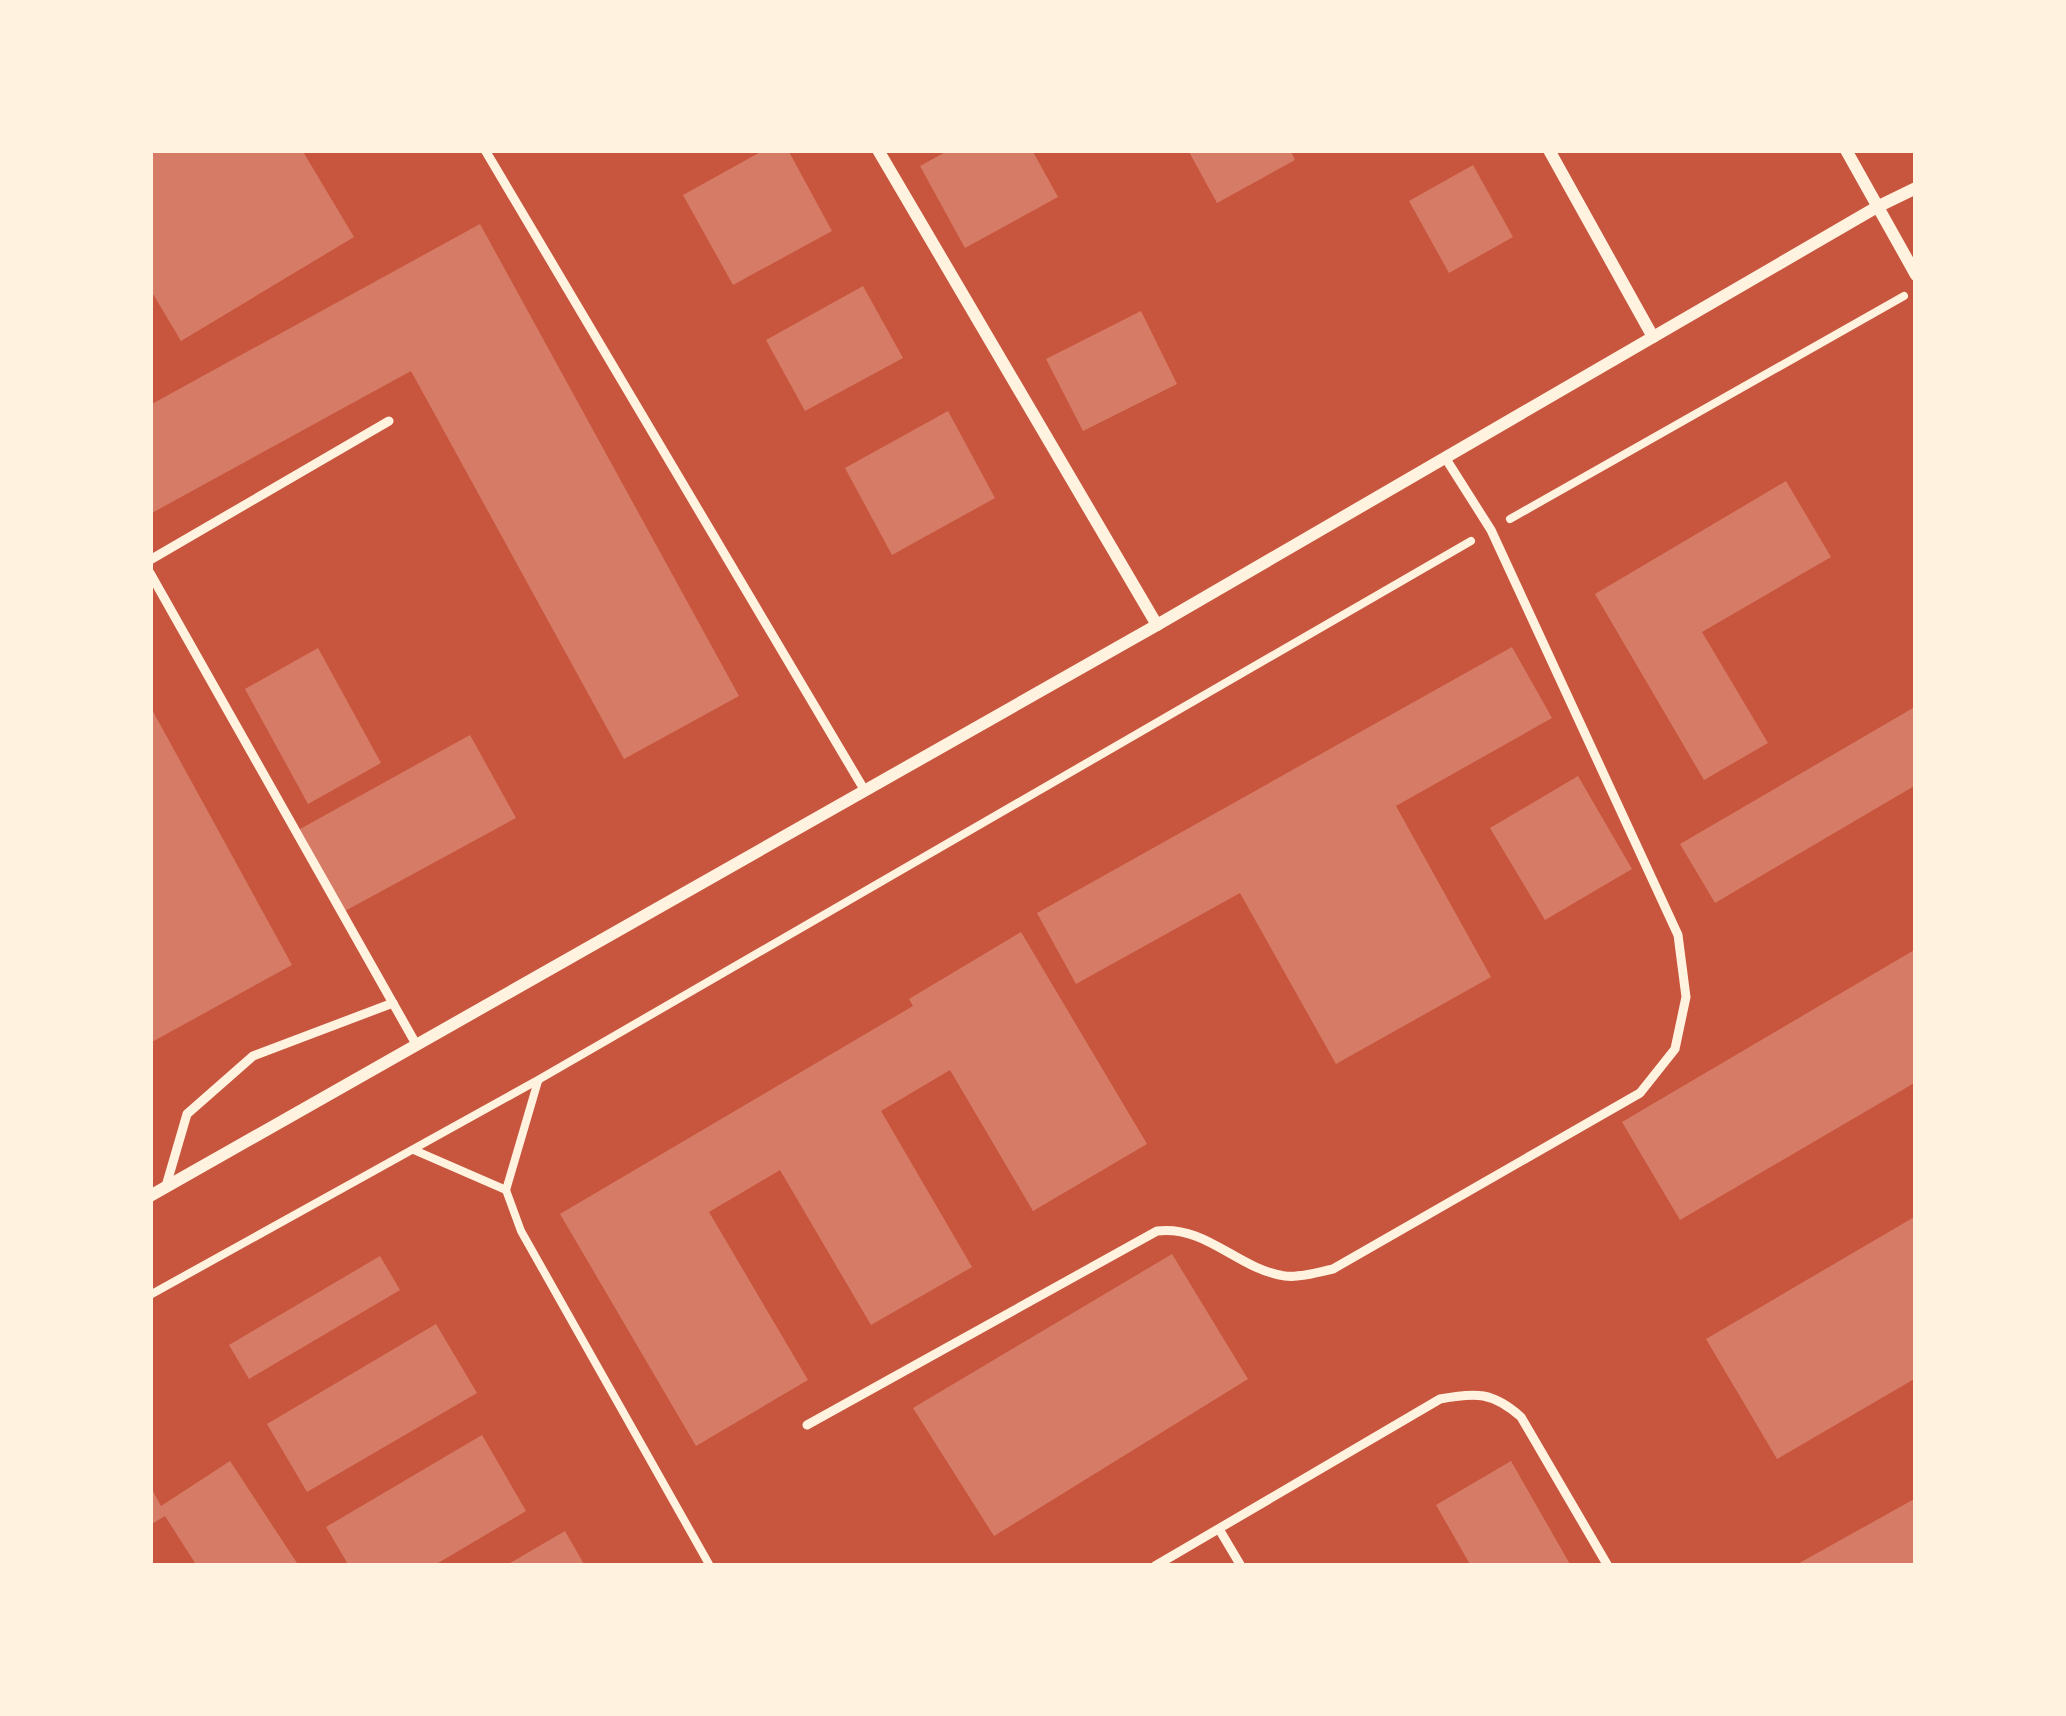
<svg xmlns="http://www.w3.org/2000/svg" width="2066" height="1716" viewBox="0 0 2066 1716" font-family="'PT Sans Narrow',sans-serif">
	<rect width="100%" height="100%" fill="#c8553d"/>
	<!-- building -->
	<g fill="#d67c66">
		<path d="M150 150H302L354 237 181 341 150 289Z"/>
		<path d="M764 150H788L832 231 733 285 683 195Z"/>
		<path d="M949 150H1032L1058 197 965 248 920 166Z"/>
		<path d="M1188 150H1290L1295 160 1217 203Z"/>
		<path d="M1473 165 1513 237 1449 273 1409 201Z"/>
		<path d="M480 224 739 696 624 759 411 371 150 514V405Z"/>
		<path d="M863 286 903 358 805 411 766 340Z"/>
		<path d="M1141 311 1177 384 1083 431 1046 359Z"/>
		<path d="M948 411 995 498 892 555 845 468Z"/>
		<path d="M1786 481 1831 557 1702 632 1768 743 1704 780 1595 594Z"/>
		<path d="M1512 647 1552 718 1396 806 1491 977 1336 1064 1240 893 1076 984 1037 913Z"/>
		<path d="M318 648 381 763 308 804 245 689Z"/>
		<path d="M150 706 292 965 150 1043Z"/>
		<path d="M1913 708 1916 713V785L1715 903 1680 844Z"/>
		<path d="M470 735 516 818 345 911 300 829Z"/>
		<path d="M1578 776 1632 869 1545 920 1490 828Z"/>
		<path d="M1021 932 1147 1144 1033 1211 950 1070 881 1111 972 1267 871 1325 780 1170 709 1212 808 1380 696 1446 560 1214 913 1006 909 999Z"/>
		<path d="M1916 949V1082L1680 1220 1622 1122Z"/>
		<path d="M1916 1216V1378L1777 1459 1706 1339Z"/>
		<path d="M1172 1254 1248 1379 994 1536 913 1408Z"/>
		<path d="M380 1256 400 1290 249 1379 229 1345Z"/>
		<path d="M436 1324 477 1393 307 1492 267 1424Z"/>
		<path d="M482 1435 526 1511 433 1566H349L326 1527Z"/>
		<path d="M230 1461 299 1566H197L165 1516 150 1525V1486L161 1506Z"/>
		<path d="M1511 1461 1571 1566H1471L1436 1505Z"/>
		<path d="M1916 1498V1566H1794Z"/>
		<path d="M565 1531 585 1566H505Z"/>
	</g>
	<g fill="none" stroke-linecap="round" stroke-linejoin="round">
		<!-- path -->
		<g stroke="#fff3e0" stroke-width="8">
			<path d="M1510 519 1904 296"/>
			<path d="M538 1081 506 1190 521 1231 710 1566"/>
			<path d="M414 1150 506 1190"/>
			<path d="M150 1295 538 1080 1471 541"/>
		</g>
		<!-- service -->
		<g stroke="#fff3e0" stroke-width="9">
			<path d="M485 150 865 791"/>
			<path d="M150 560 389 421"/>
			<path d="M150 573 416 1044"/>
			<path d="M166 1186 187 1114 253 1056 393 1003"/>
			<path d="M807 1425 1157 1231C1207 1225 1237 1269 1285 1276 1300 1278 1318 1272 1333 1269L1640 1093 1675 1049 1686 997 1678 935 1491 530 1446 459"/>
			<path d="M1219 1529 1241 1566"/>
			<path d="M1155 1566 1440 1399C1476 1392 1493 1392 1521 1417L1608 1566"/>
		</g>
		<!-- minor -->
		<g stroke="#fff3e0" stroke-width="12">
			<path d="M878 150 1157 625"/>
			<path d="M1549 150 1653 337"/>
			<path d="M1846 150 1916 275"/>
			<path d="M150 1196 1157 625 1877 207 1916 188"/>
		</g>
	</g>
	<!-- border -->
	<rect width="2066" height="1716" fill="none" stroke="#fff3e0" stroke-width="306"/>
</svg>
